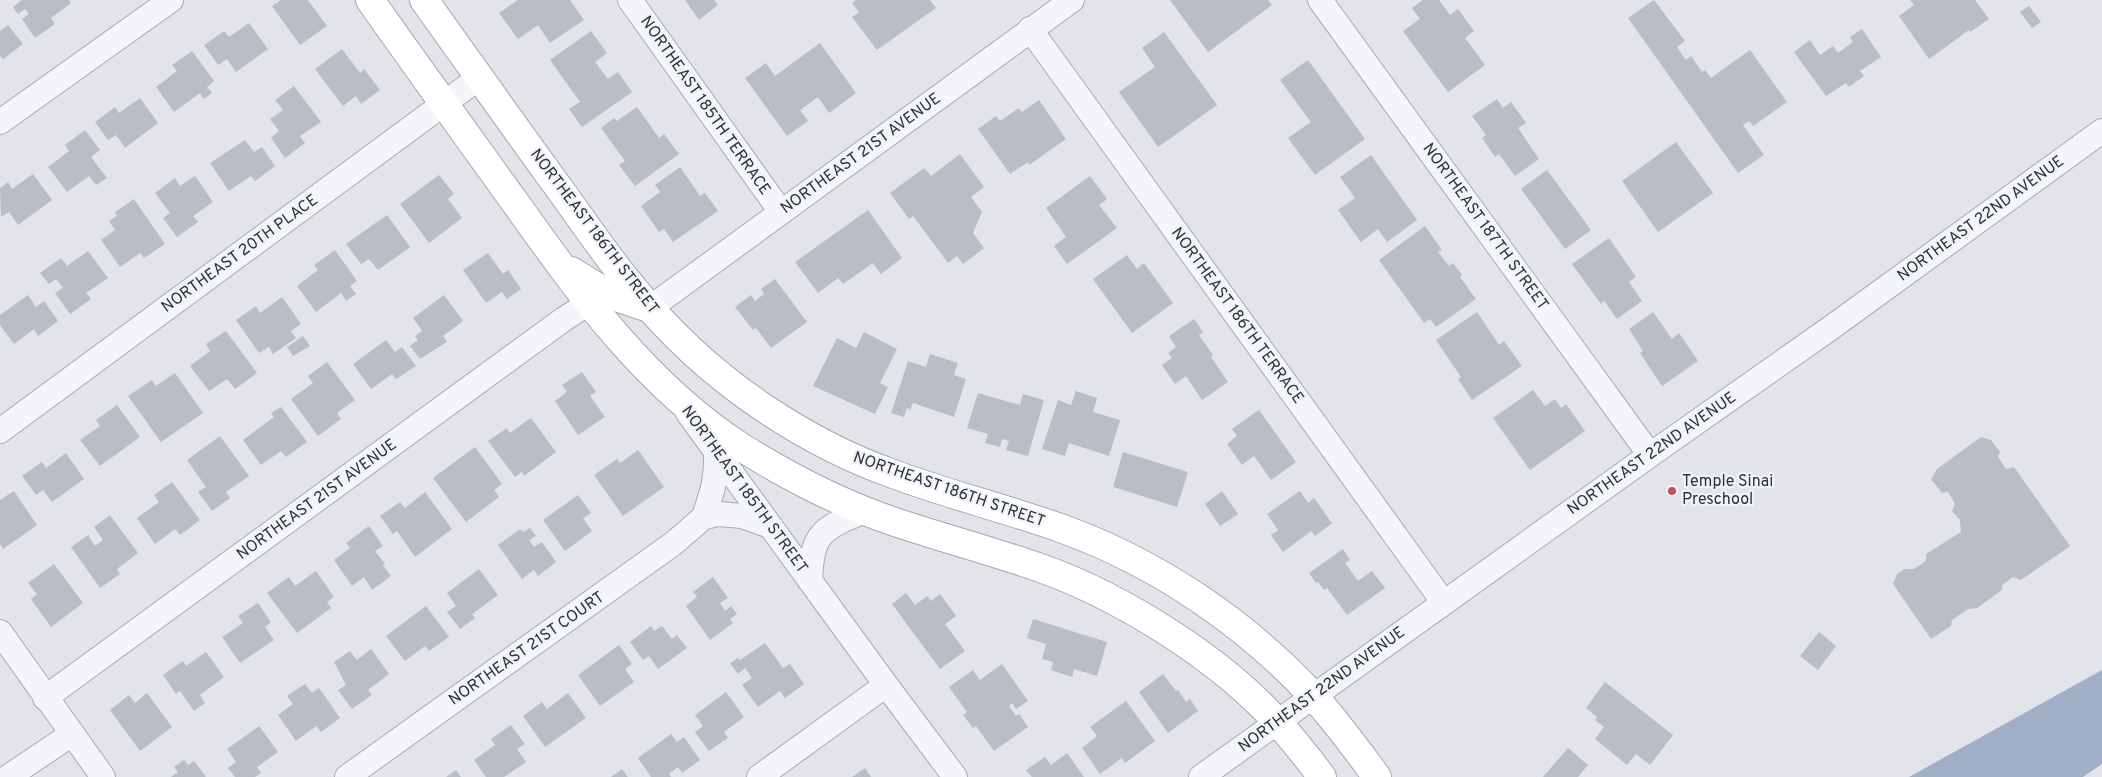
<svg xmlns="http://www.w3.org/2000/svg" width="2102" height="777" viewBox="0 0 2102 777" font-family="Overpass,sans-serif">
	<rect width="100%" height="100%" fill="#e2e4e9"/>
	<!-- water -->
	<path fill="#a0afc6" d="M2102 670V764L2083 777H1909Z"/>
	<!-- building -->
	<g fill="#b9bdc5">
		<path d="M22 0H69L71 3 51 18 55 24 35 38 22 19 29 14 25 9 18 14 13 7Z"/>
		<path d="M281 0H308L327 26 300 45 272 6Z"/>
		<path d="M518 0H570L584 20 550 43 538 25 518 39 499 13Z"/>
		<path d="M685 0H714L718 5 699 20Z"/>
		<path d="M856 0H930L936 8 877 50 852 17 859 12 852 3Z"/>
		<path d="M1170 0H1268L1272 5 1208 52Z"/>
		<path d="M1423 0H1439L1450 15 1458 9 1474 31 1465 38 1485 65 1448 92 1403 31 1420 19 1412 8Z"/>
		<path d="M1654 0 1685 41 1677 47 1686 60 1691 56 1702 72 1705 70 1711 78 1750 50 1787 102 1753 126 1749 121 1743 125 1764 155 1738 173 1628 18Z"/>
		<path d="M1910 0H1975L1989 19 1970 32 1969 30 1929 59 1899 16 1914 5Z"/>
		<path d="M2029 6 2041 22 2032 28 2020 12Z"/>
		<path d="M249 23 268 49 236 72 227 59 218 65 204 45 224 31 229 37Z"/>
		<path d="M8 25 23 44 3 59 0 56V31Z"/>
		<path d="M1862 29 1881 57 1860 71 1864 76 1849 87 1846 83 1826 96 1794 52 1810 40 1820 55 1833 46 1838 53 1853 42 1850 37Z"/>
		<path d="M591 31 607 53 595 62 608 79 618 72 632 92 582 127 569 109 580 102 550 60Z"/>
		<path d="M1164 32 1217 105 1158 147 1119 92 1155 67 1142 48Z"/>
		<path d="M820 43 856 93 829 113 818 97 800 110 808 121 787 136 745 78 766 63 775 76Z"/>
		<path d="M342 49 360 73 364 69 380 90 361 104 356 96 343 106 315 69Z"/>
		<path d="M192 51 214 81 207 87 212 93 204 99 200 93 174 112 156 87 177 71 172 65Z"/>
		<path d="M1308 60 1365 139 1315 175 1288 138 1311 122 1280 80Z"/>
		<path d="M294 86 321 122 300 136 305 143 285 158 271 138 279 131 270 119 283 110 275 100Z"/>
		<path d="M140 98 158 123 125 148 116 135 108 140 95 122 115 107 119 113Z"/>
		<path d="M1497 99 1503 108 1511 102 1526 123 1518 128 1539 159 1515 176 1499 154 1495 157 1482 138 1486 135 1472 116Z"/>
		<path d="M1039 100 1066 139 1029 165 1028 162 1010 174 978 129 996 116 1000 121 1019 108 1022 112Z"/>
		<path d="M637 107 659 138 664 134 679 154 635 186 619 165 625 161 601 128 614 118 617 121Z"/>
		<path d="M85 130 100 150 91 157 107 178 96 185 89 176 67 192 48 167 69 151 65 145Z"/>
		<path d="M245 140 254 152 262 147 275 166 255 181 251 176 229 191 210 163Z"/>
		<path d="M1676 142 1713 193 1658 232 1622 181Z"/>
		<path d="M960 154 984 187 971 197 982 212 973 233 984 248 963 264 957 256 948 263 913 216 909 219 890 193 924 168 931 176Z"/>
		<path d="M1371 155 1417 220 1387 242 1378 229 1361 242 1338 210 1355 198 1340 177Z"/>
		<path d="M680 167 700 196 705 193 718 211 673 242 664 229 659 232 641 206 660 192 655 185Z"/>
		<path d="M1547 170 1591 230 1565 249 1521 189Z"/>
		<path d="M33 174 52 200 18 225 9 212 1 217 0 188 8 182 12 189Z"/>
		<path d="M439 175 454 194 448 199 462 218 429 243 400 204Z"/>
		<path d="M195 176 213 202 193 216 198 222 177 237 163 218 170 213 155 193 175 178 180 186Z"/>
		<path d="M1090 176 1107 199 1099 205 1117 228 1067 264 1054 246 1066 237 1046 208Z"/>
		<path d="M134 199 165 244 144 258 140 253 120 267 101 240 115 230 109 221 117 216 115 212Z"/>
		<path d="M868 210 902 258 881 274 873 263 843 284 838 278 818 293 795 262Z"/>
		<path d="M387 215 410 247 378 270 369 259 361 264 346 244Z"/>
		<path d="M1425 226 1442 250 1438 252 1449 266 1453 263 1462 275 1460 277 1476 299 1436 327 1430 319 1424 323 1379 260Z"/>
		<path d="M1609 238 1636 277 1629 282 1642 301 1617 319 1604 301 1601 304 1572 264Z"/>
		<path d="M335 250 357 281 350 286 356 294 346 301 341 293 316 312 297 286 318 270 314 265Z"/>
		<path d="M88 251 108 278 86 293 91 299 70 314 55 293 63 288 56 279 49 284 40 273 61 258 67 266Z"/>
		<path d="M488 253 503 274 508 270 521 289 507 299 502 292 486 303 463 270Z"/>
		<path d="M1127 255 1137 269 1144 263 1173 303 1132 333 1093 279Z"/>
		<path d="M775 279 807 322 771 348 756 328 753 330 735 307 751 295 755 301 764 294 761 289Z"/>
		<path d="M28 295 36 307 44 301 58 321 38 336 34 329 14 344 0 325V315Z"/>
		<path d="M444 295 463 321 443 336 447 342 420 359 410 346 418 340 415 336 422 331 413 318Z"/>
		<path d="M282 297 301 324 291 331 296 338 273 354 269 347 259 353 236 320 256 306 260 313Z"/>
		<path d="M1477 312 1499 345 1504 341 1522 366 1472 400 1458 379 1461 377 1436 340Z"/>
		<path d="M1653 312 1672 339 1679 333 1698 361 1662 386 1640 353 1643 351 1629 329Z"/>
		<path d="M1194 319 1203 332 1199 335 1213 355 1211 357 1228 382 1202 400 1186 376 1175 384 1162 365 1172 358 1168 353 1176 347 1169 336Z"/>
		<path d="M226 331 257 373 235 389 227 379 209 391 190 366 210 351 206 344Z"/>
		<path d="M864 332 897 349 880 383 888 387 875 414 813 386 837 338 856 348Z"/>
		<path d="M303 336 310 346 293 356 287 347Z"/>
		<path d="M386 340 395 352 402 347 416 366 396 379 392 374 371 389 353 364Z"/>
		<path d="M930 354 958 363 954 375 966 379 954 417 913 403 910 410 907 408 904 417 891 413 908 361 926 367Z"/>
		<path d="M327 362 355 400 337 413 341 419 318 436 291 399 313 383 308 376Z"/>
		<path d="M582 372 596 392 590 396 605 417 578 435 555 401 567 392 562 385Z"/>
		<path d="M175 373 203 413 161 442 128 396 152 380 156 386Z"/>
		<path d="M1533 390 1545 406 1555 399 1561 408 1566 404 1585 431 1530 470 1493 418Z"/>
		<path d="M1076 391 1097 398 1093 412 1120 420 1109 456 1069 443 1065 456 1042 449 1058 400 1071 405Z"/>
		<path d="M978 393 1020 405 1023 394 1044 400 1028 456 1006 450 1009 441 1002 439 1000 447 985 443 988 434 967 428Z"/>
		<path d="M117 405 140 437 100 466 80 440 100 426 96 420Z"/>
		<path d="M281 407 307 442 286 457 281 451 261 465 243 440 274 417 271 413Z"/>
		<path d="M1259 410 1296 462 1271 480 1254 456 1242 465 1227 444 1237 436 1232 429Z"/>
		<path d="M531 418 556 452 524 476 522 472 515 477 488 441 507 428 510 433Z"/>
		<path d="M220 436 249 476 226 492 230 498 212 511 198 492 206 487 187 460Z"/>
		<path d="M1981 437 1991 440 2000 452 1998 457 2006 469 2014 467 2070 546 2021 580 2013 577 2002 585V590L1977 608 1968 609 1952 620 1951 626 1931 639 1893 584 1897 574 1905 569H1914L1926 561V554L1961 532 1960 520 1952 511 1955 504 1948 492 1942 493 1931 479 1937 469Z"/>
		<path d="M475 447 502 484 494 490 499 497 466 522 433 478Z"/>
		<path d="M638 450 664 487 623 516 594 475 617 459 620 463Z"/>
		<path d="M1123 452 1188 472 1177 507 1113 487Z"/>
		<path d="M66 453 84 479 52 502 43 490 36 495 22 476 42 462 46 468Z"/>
		<path d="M172 482 200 520 180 535 175 529 155 544 137 518 159 502 154 495Z"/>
		<path d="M14 491 37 525 3 549 0 544V500Z"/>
		<path d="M1222 491 1238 514 1220 526 1205 504Z"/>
		<path d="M1300 491 1308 503 1314 498 1332 523 1315 536 1311 531 1283 552 1271 535 1278 530 1267 514Z"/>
		<path d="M425 492 452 529 415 557 397 531 393 534 380 516 400 502 405 508Z"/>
		<path d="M578 495 591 513 583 518 592 531 565 551 543 520Z"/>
		<path d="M110 515 138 553 117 569 120 574 100 588 71 547 88 535 95 546 103 540 94 527Z"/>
		<path d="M369 526 383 546 375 551 385 564 383 565 391 576 372 590 364 577 352 586 334 560 350 548 346 543Z"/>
		<path d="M530 528 536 536 529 540 534 547 542 542 556 562 538 576 534 570 522 579 498 545 520 529 523 532Z"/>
		<path d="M1343 549 1350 560 1345 563 1358 581 1372 571 1385 588 1347 615 1327 588 1324 590 1318 582 1316 583 1309 573Z"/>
		<path d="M54 564 83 603 51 627 31 599 37 594 28 583Z"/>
		<path d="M479 569 498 595 472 614 475 618 460 629 447 612 456 606 447 593Z"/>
		<path d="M316 571 334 597 327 602 331 608 297 633 267 593 289 577 295 586Z"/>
		<path d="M713 577 728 598 720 603 725 611 731 606 737 614 730 619 733 623 710 640 686 606 697 597 693 592Z"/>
		<path d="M906 593 915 605 927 596 931 601 940 594 956 616 945 624 965 651 940 669 892 604Z"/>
		<path d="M258 603 271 622 265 627 274 640 240 663 222 637 243 623 238 616Z"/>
		<path d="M426 606 449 637 429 651 425 646 405 661 386 636Z"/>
		<path d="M1033 619 1107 642 1097 676 1074 669 1072 677 1051 670 1053 662 1042 659 1046 644 1027 638Z"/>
		<path d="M651 626 654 631 662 626 672 639 677 635 687 648 658 669 649 656 643 660 630 642Z"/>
		<path d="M1819 632 1836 646 1818 670 1800 656Z"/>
		<path d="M765 643 783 668 790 664 804 684 785 698 780 691 758 707 742 685 752 678 745 668 738 674 730 663 738 658 740 660Z"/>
		<path d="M619 645 632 664 625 669 634 682 600 706 578 675Z"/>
		<path d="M371 649 389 674 368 690 372 695 352 709 338 690 346 685 334 662 350 651 357 660Z"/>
		<path d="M206 652 224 677 200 695 205 703 194 711 180 691 176 694 163 675 183 661 186 666Z"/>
		<path d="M1002 664 1028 701 1016 709 1012 703 1009 706 1016 716 1019 714 1028 727 994 751 976 726 973 728 963 715 967 712 949 687 973 670 980 680Z"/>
		<path d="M1163 674 1176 691 1178 690 1186 702 1190 699 1198 711 1168 733 1139 692Z"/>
		<path d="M1605 682 1673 735 1650 765 1636 754 1627 765 1595 739 1604 727 1595 720 1597 717 1586 708Z"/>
		<path d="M305 684 312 693 319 688 340 718 321 732 316 726 296 741 278 715 293 704 287 696Z"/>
		<path d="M726 692 744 717 724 732 728 738 709 751 695 732 703 726 695 715Z"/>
		<path d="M147 693 172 727 140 751 110 710 129 695 135 703Z"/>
		<path d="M568 693 586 718 545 747 523 716 542 702 547 709Z"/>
		<path d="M1126 701 1155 741 1125 763 1122 758 1100 774 1082 748 1097 736 1090 727Z"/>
		<path d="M511 725 525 744 517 749 526 762 504 777H486L474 760 495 745 491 739Z"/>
		<path d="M259 726 278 752 257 767 261 773 255 777H235L228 768 236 762 227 749Z"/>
		<path d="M671 734 677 742 684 737 700 760 682 773 678 767 669 774 671 777H651L638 758Z"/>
		<path d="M1568 748 1588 765 1578 777H1543Z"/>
		<path d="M1067 753 1084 777H1032L1026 770 1045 757 1051 765Z"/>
		<path d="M184 760 188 765 194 761 206 777H171L178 772 174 767Z"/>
		<path d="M865 768 871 777H852Z"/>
		<path d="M622 769 628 777H611Z"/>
		<path d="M456 770 461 777H446Z"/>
	</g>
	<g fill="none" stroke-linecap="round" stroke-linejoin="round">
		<defs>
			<g id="minor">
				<path d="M630 0 781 212"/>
				<path d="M1320 0 1650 455"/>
				<path d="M1030 29 1444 603"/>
				<path d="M0 122 171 0"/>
				<path d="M650 308 1072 0"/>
				<path d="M688 413 886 685 955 777"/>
				<path d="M0 431 480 77"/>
				<path d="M704 517C712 492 717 479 716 452"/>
				<path d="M810 581C812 533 821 529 865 511"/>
				<path d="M0 632 103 777"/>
				<path d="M45 698 564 319 589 303"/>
				<path d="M8 777 72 734"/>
				<path d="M347 777 674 543 704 517 719 514 742 516 770 526"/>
				<path d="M759 777 886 685"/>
				<path d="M1201 777 1650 455 1832 327 2102 131"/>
			</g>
			<g id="major">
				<path d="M370 0C417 67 466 134 514 201 579 292 645 385 741 447 789 477 841 504 895 522 945 539 997 552 1046 570 1120 597 1210 653 1265 709 1286 730 1304 753 1322 777"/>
				<path d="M424 0C470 64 515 128 561 191 585 224 607 257 633 288 670 334 715 375 764 408 803 434 844 456 888 472 945 494 1005 508 1063 529 1157 563 1246 623 1314 697 1337 722 1357 750 1377 777"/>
				<path d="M571 271 610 295 649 308"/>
			</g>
		</defs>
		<!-- minor casing -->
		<use href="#minor" stroke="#a7abb3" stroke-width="26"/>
		<!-- major casing -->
		<use href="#major" stroke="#a2a8b4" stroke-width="30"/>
		<!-- minor -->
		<use href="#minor" stroke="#f4f5f8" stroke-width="24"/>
		<!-- major -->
		<use href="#major" stroke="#fff" stroke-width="28"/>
	</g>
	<!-- markers -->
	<circle fill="#c2525a" stroke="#f1f3f6" stroke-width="2" cx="1672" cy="491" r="5"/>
	<g text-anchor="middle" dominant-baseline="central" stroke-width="4.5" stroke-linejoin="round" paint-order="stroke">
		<!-- street labels -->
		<g font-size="16" fill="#2b313f" stroke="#f1f3f6">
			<text transform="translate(705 106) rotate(55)">NORTHEAST 185TH TERRACE</text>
			<text transform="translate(861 154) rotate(-36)">NORTHEAST 21ST AVENUE</text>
			<text transform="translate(1981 219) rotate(-36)">NORTHEAST 22ND AVENUE</text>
			<text transform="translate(1485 227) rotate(54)">NORTHEAST 187TH STREET</text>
			<text transform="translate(594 232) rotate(53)">NORTHEAST 186TH STREET</text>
			<text transform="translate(240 254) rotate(-36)">NORTHEAST 20TH PLACE</text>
			<text transform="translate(1237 316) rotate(54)">NORTHEAST 186TH TERRACE</text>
			<text transform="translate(1652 454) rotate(-35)">NORTHEAST 22ND AVENUE</text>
			<text transform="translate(744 490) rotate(54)">NORTHEAST 185TH STREET</text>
			<text transform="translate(949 490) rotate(19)">NORTHEAST 186TH STREET</text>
			<text transform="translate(317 500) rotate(-36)">NORTHEAST 21ST AVENUE</text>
			<text transform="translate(527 649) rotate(-35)">NORTHEAST 21ST COURT</text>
			<text transform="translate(1322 690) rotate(-36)">NORTHEAST 22ND AVENUE</text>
		</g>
		<!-- poi labels -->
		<g font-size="16" fill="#2b313f" stroke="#f1f3f6" text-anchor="start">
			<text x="1682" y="482">Temple Sinai<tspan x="1682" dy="18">Preschool</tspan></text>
		</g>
	</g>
</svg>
